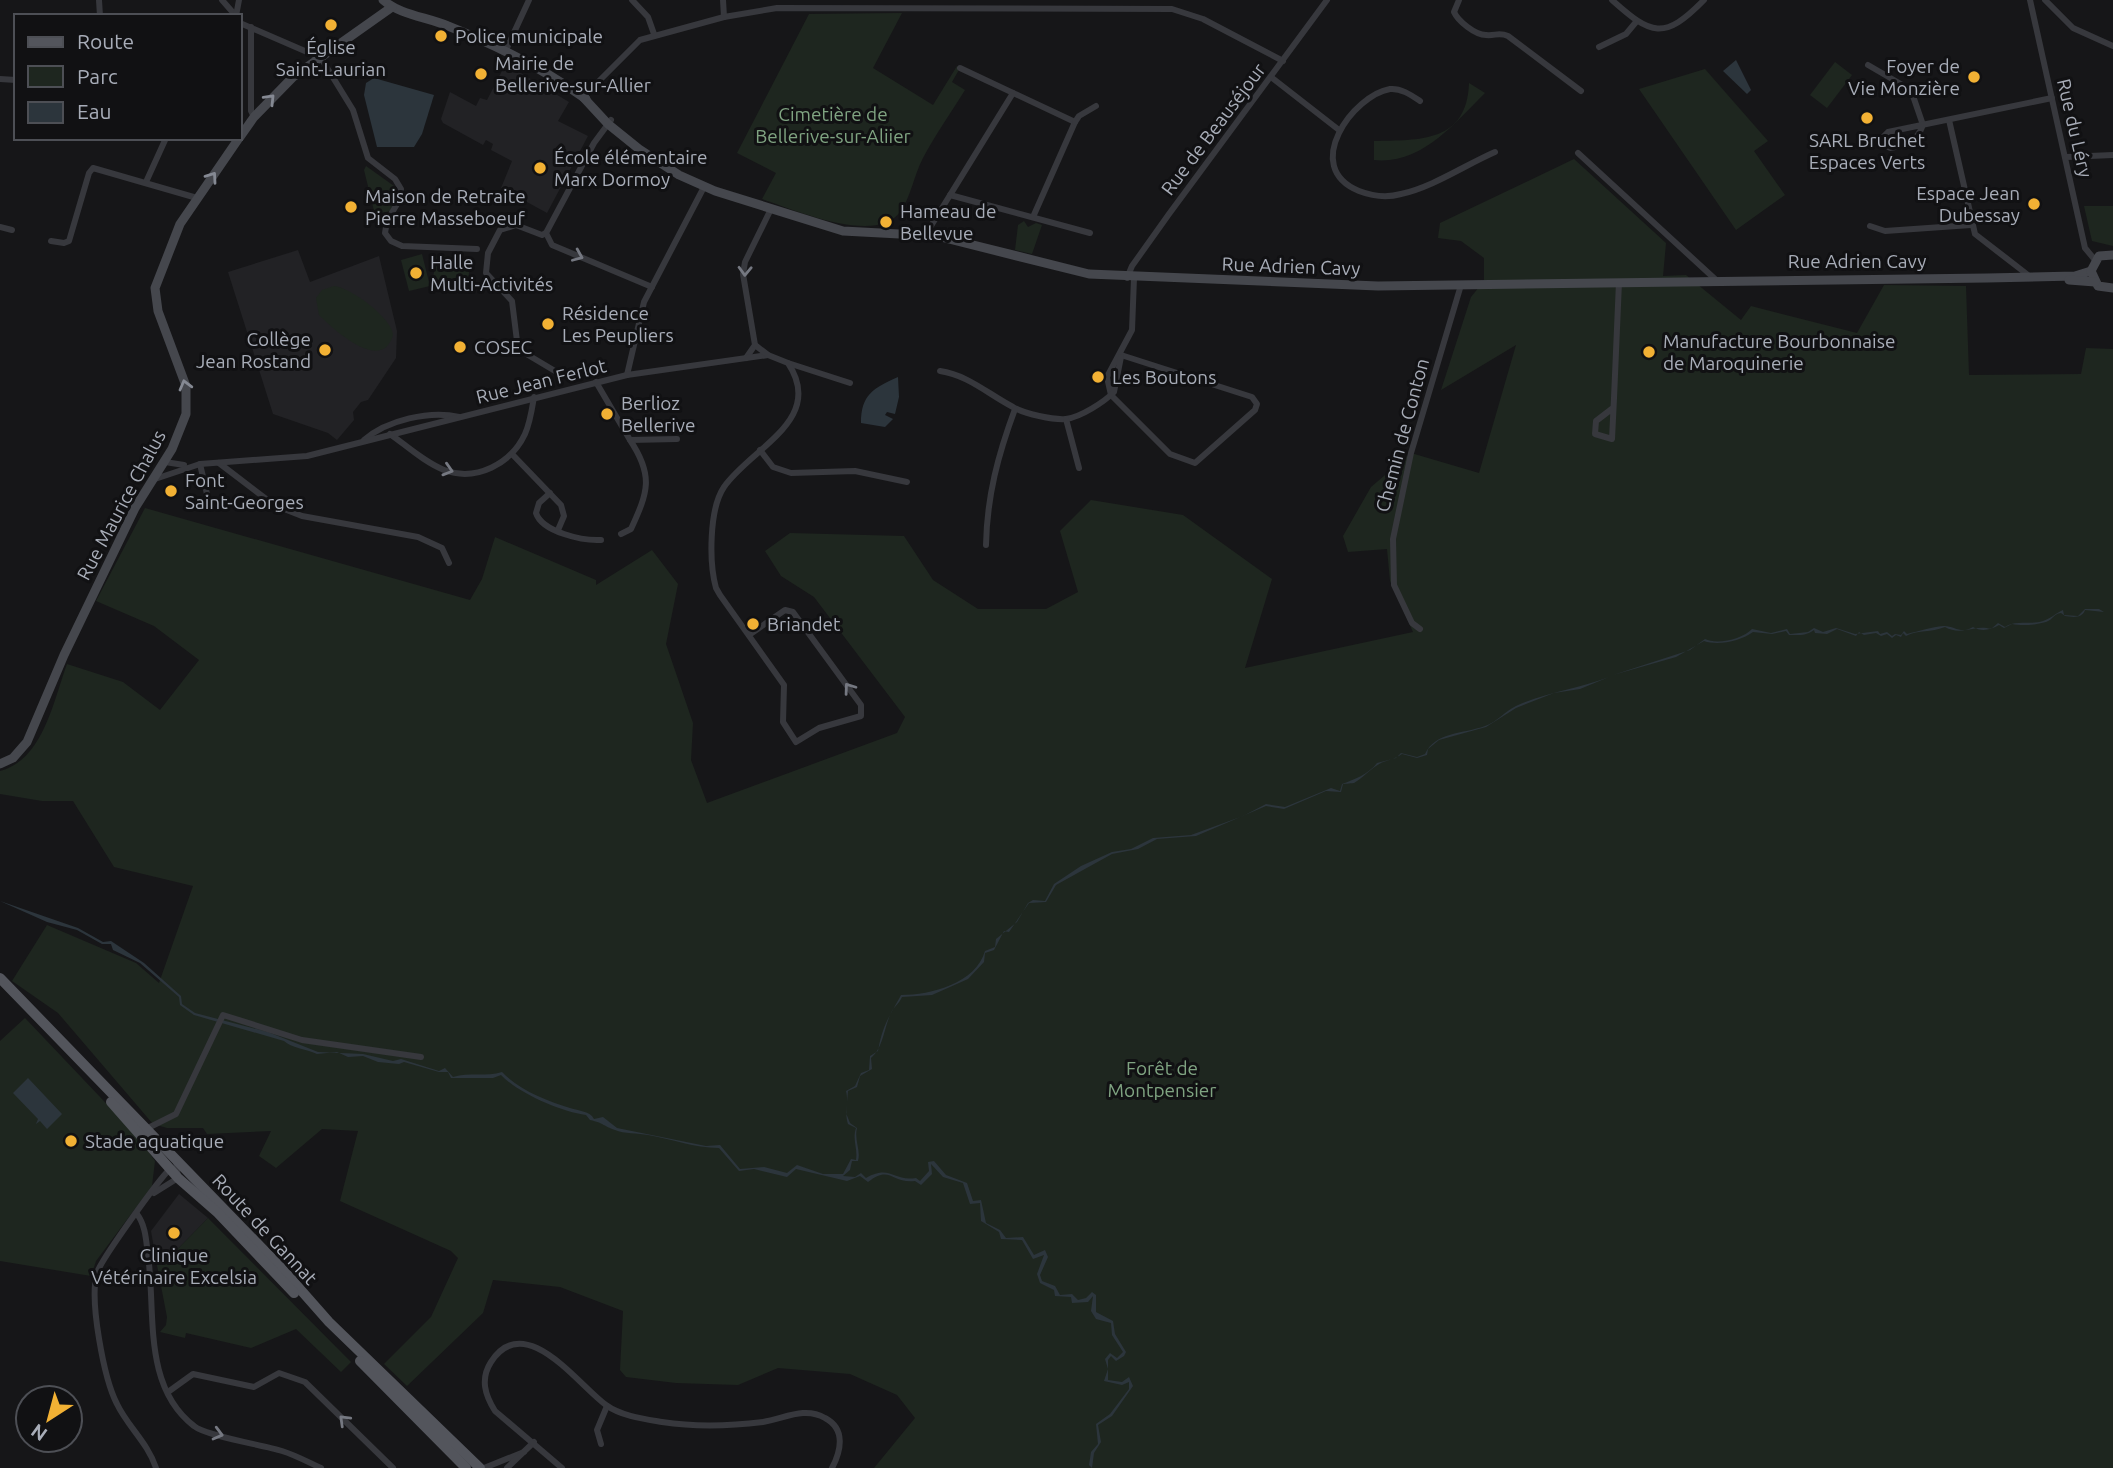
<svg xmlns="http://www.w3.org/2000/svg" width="2113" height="1468" viewBox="0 0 2113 1468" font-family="Ubuntu,sans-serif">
	<rect width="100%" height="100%" fill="#161618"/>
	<!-- built -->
	<g fill="#222225">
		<path d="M509 66 569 102 558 121 588 136 547 213 501 188 512 161 491 150 493 144 486 140 483 145 443 123 441 119 450 92 476 106 480 98 487 100 503 69 506 70Z"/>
		<path d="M298 250 310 282 379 256 397 331 396 358 368 400 361 402 353 412 354 420 337 440 328 433 273 414 228 272Z"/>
		<path d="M179 1194 208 1218 167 1260H156L151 1231Z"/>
	</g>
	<!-- green -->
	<g fill="#1e261f">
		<path d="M902 13 873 68 933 105 957 66 960 68 952 82 965 90C951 113 935 135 923 158 914 175 911 197 900 212 876 245 797 211 762 199L776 173 737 153 809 14Z"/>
		<path d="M1835 62 1852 75 1827 108 1810 95Z"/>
		<path d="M1705 69 1768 141 1754 151 1785 195 1736 230 1639 89Z"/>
		<path d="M1469 83 1485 93C1454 124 1421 165 1374 160V141C1419 140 1467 143 1469 83Z"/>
		<path d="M1574 159 1666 243 1663 276 1686 275 1741 320 1751 306 1857 333 1884 285 1966 286 1969 375 2081 374 2086 348 2113 349V1468H874L915 1418 897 1395 850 1374 778 1368 738 1385 676 1383 626 1377 620 1370 623 1311 560 1287 493 1280 483 1313 407 1386 384 1364 431 1317 458 1258 451 1251 340 1201 358 1131 322 1129 276 1168 259 1156 271 1131 207 1134 203 1128H167L153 1124 58 1013 12 981 47 925 136 963 159 983 193 886 114 867 73 801H42L0 794V771C43 760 53 702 67 664L123 682 160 710 199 660 154 626 96 601 145 508 470 600 482 579 495 537 596 580V585L652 550 678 584 666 644 693 723 691 760 707 803 897 733 905 717 814 597 781 576 765 551 790 533 904 536 933 580 978 609H1046L1078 592 1060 531 1091 500 1183 515 1272 579 1245 668 1413 632 1390 581 1387 549 1348 552 1343 536 1371 487 1411 453 1479 473 1516 345 1441 390 1471 297 1484 281V258L1461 241 1438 238 1440 223Z"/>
		<path d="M366 166 394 186 397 197 390 211 375 215 364 170Z"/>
		<path d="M2084 206H2113V246L2092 241Z"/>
		<path d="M1024 221 1028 227 1036 223 1042 225 1032 254 1015 250 1018 225Z"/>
		<path d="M422 254 430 286 409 291 401 260Z"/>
		<path d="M437 255 471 259 466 293 431 289Z"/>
		<path d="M334 286C350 287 392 318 393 335 382 374 334 330 319 315L316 298 322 290Z"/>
		<path d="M25 1018 138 1137 155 1161 152 1186 96 1261 91 1276 0 1261V1041Z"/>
		<path d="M208 1218 351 1362 341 1372 296 1329 251 1348 186 1333 185 1338 160 1332 166 1325 167 1317 156 1260H167Z"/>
	</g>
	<!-- water -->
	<g fill="#2c353c">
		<path d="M1736 60 1751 90 1747 94 1723 71Z"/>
		<path d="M374 78 434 95 422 134 414 147H377L364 95 366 83Z"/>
		<path d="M898 377 899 397 895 414 887 412 885 415 893 419 885 427 861 423C861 395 873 388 898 377Z"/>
		<path d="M2085 609H2099L2104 612 2085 610C2082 619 2072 617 2065 616L2061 613C2053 614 2054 619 2046 622 2036 625 2022 626 2012 624L2004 628 1999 625C1991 630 1981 632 1973 627 1964 632 1954 632 1945 627 1930 633 1920 629 1906 636L1903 633 1901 637 1896 635 1892 638 1887 634 1881 636 1876 633 1864 635 1859 632 1856 636 1837 629 1827 634 1815 633 1814 630C1806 636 1799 635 1789 635L1786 631 1772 634 1753 632C1741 641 1718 646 1704 641L1676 657 1613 675 1690 650 1705 639C1717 645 1743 639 1752 629L1771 633 1787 629 1790 634 1808 632 1814 628 1823 632 1836 628 1855 634 1878 631 1880 634 1887 632 1892 636 1895 634 1901 635 1904 631 1907 634C1919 631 1932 627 1943 626 1950 625 1958 631 1965 630 1974 629 1981 626 1991 629L1998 623 2005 627C2015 620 2030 625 2043 621 2050 619 2056 613 2063 610L2064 615 2078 616Z"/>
		<path d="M1609 677 1580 689 1554 693 1516 708 1486 727 1439 740 1428 749 1427 755 1417 758 1402 754C1394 760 1384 760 1376 766 1370 770 1361 779 1354 783 1353 783 1345 784 1343 784L1341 792 1326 791 1284 809 1266 806 1196 836 1157 839 1138 849 1112 854 1056 885 1046 902 1029 903 1009 932 1004 931 994 950 985 953 984 962 968 979 932 995 902 997C899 1004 893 1007 890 1015 884 1029 883 1048 871 1058L872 1069 860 1076 857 1087 848 1091 846 1113 850 1123 857 1128C854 1140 861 1150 858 1161H852L850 1170 843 1176 855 1177 861 1173 866 1178C891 1164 893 1182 916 1178L920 1181 929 1171 928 1162 934 1161 946 1175 967 1183 973 1201 981 1200 986 1223 1000 1230 1006 1238 1023 1237 1034 1255 1045 1250 1048 1257 1040 1275 1042 1281 1055 1286 1060 1295 1072 1294 1078 1300 1086 1298 1092 1292 1096 1295V1312L1113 1321 1115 1334 1126 1352 1124 1356 1116 1361 1111 1356 1108 1360V1380L1122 1382 1129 1377 1133 1386 1112 1416 1098 1425 1101 1442 1094 1453 1092 1468 1089 1465 1091 1452 1098 1444 1096 1424 1110 1414 1129 1389V1382L1122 1385 1104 1381 1108 1369 1105 1359 1110 1353 1117 1358 1123 1352 1112 1335 1111 1323 1096 1319 1091 1311 1093 1296 1088 1302 1072 1303 1071 1297 1055 1296 1054 1290 1040 1283 1037 1274 1044 1255 1033 1259 1022 1240 1001 1239 999 1232 981 1221 980 1203 970 1204 963 1183 943 1177 931 1164 932 1174 921 1185 915 1181C892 1184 890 1164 868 1182L860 1176 847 1181 796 1169 787 1177 754 1169 739 1171 719 1148C694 1148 672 1139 648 1135 638 1133 624 1134 615 1130 603 1126 604 1123 590 1120L586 1115C561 1112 518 1093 501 1075L493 1078H451L448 1072H439L404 1062 399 1064 378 1062 363 1056 348 1057 337 1052 317 1054C306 1049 291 1048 284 1041L194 1015 180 1005 179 997 140 963 113 950 111 944H102L77 930 47 922 0 901 78 928 103 942 111 941 144 963 181 996 182 1004 195 1013 268 1032 318 1052 363 1054 393 1061 401 1059 439 1071 445 1068 453 1077C469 1072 487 1077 502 1072 519 1090 547 1101 570 1108 579 1111 590 1111 594 1119L603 1117 617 1128 706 1146 720 1145 740 1169 764 1167 787 1173 797 1165 823 1174H843L851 1159 856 1160C858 1148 852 1140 856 1128L848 1124C844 1112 849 1103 846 1091L855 1086 861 1073 869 1070 870 1056 878 1051C883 1023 890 1016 901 995 931 995 976 983 985 951L995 947 996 939 1017 922 1028 903 1033 900 1045 901 1054 884 1081 866 1112 852 1131 849 1153 838 1191 835 1243 816 1266 804 1285 807 1331 788 1340 791 1342 784C1353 780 1369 774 1377 763L1396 758 1401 753 1417 757 1425 754C1435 732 1463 734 1485 726 1497 722 1505 711 1516 706 1546 692 1578 689 1609 677Z"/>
		<path d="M28 1078 62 1114 47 1129 40 1121 36 1124 38 1119 13 1093Z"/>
	</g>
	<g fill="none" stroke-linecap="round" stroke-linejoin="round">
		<!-- street -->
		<g stroke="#37383d" stroke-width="6">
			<path d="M99 0 100 16"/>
			<path d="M222 0 236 16"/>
			<path d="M632 0 648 17 654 34"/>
			<path d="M723 0 724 17"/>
			<path d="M1459 0 1454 12C1458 21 1475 35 1486 35 1495 36 1499 32 1508 36L1581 91"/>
			<path d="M1612 0C1651 35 1664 41 1704 0"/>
			<path d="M2030 0 2085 248 2095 260"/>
			<path d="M2045 0 2073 28 2113 46"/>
			<path d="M236 16 239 0"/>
			<path d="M240 23 321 58 353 110 368 158 395 179 401 189 400 199 387 221 385 233 391 241 402 246 477 249"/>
			<path d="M251 27V111L254 117"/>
			<path d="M1599 47 1626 34 1636 22"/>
			<path d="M505 52 529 0"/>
			<path d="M1868 65 1911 90 1923 125"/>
			<path d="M960 68 1075 122 1033 217"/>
			<path d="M1271 77 1339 130"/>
			<path d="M0 79 16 80"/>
			<path d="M583 97 640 40 724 17 777 8 1172 9 1203 19 1283 61"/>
			<path d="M1420 101C1411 95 1401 88 1390 89 1354 95 1300 167 1359 191 1372 196 1387 198 1401 194 1433 187 1465 165 1495 152"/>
			<path d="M611 120 594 143 546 233 552 245 652 287"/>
			<path d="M1949 120 1975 234 2028 275"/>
			<path d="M1075 122 1079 116 1096 106"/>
			<path d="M1923 125C1917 141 1907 145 1890 148L1883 144 1882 138 1888 132 2052 98"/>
			<path d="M1578 153 1715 279"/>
			<path d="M2066 157 2113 155"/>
			<path d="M146 182 166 138"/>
			<path d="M950 195 1090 233"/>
			<path d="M1870 226 1885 231 1971 225"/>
			<path d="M0 227 12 230"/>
			<path d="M546 233 542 235 516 225 500 230 488 253 486 273 512 301 518 349 560 374"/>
			<path d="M926 234 1013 93"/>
			<path d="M51 241 64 243 69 241 89 173 93 168 197 198"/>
			<path d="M1127 278 1132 266 1169 214 1327 0"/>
			<path d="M1121 355 1252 397 1257 404 1255 410 1195 463 1170 454 1111 395 1107 377 1132 330 1134 278"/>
			<path d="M746 358 755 345 743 274 745 262 771 209"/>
			<path d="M788 363 850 383"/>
			<path d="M940 371C968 375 988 394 1013 407 1025 414 1053 420 1066 419 1081 417 1104 402 1114 392L1121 357"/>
			<path d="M627 375 644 302 704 187"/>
			<path d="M596 382 630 440 677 439"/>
			<path d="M1613 408 1596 421 1595 434 1612 439 1614 398 1619 282"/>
			<path d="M1066 419 1079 468"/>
			<path d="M390 434C407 446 424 462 444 470 476 482 511 464 525 434 530 423 532 409 534 397"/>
			<path d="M364 440C387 420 430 410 459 417"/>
			<path d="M760 450 773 467 791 473 855 471 907 482"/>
			<path d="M512 454 561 505 564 516 558 530"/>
			<path d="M165 462 184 465"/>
			<path d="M219 463 274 505 302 516 418 537 442 548 449 563"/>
			<path d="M200 464 207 494"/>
			<path d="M155 479 200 464 307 456 627 375 768 355"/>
			<path d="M550 493 539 503 536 513C542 532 583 541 601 540"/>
			<path d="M621 534 631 529C648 492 654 476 630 440"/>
			<path d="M986 545C987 496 998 455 1015 409"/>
			<path d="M1420 629 1412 623 1394 585 1393 539 1411 453 1461 285"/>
			<path d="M749 635 785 610 793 612 861 705V716L819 728 796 742 783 722 784 685 720 595 716 588C709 563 709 509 724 487 751 448 826 420 788 363L768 355 755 345"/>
			<path d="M146 1129 176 1114 223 1015 302 1040 421 1057"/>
			<path d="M154 1193 178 1178 176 1161"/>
			<path d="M137 1214C146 1226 146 1241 148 1255 156 1312 142 1386 194 1426 206 1436 263 1445 282 1451 295 1455 308 1462 321 1468"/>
			<path d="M168 1392 193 1374 254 1387 279 1373 305 1382 393 1468"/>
			<path d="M601 1444 597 1430 607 1406"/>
			<path d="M156 1468C148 1443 128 1427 117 1404 104 1379 89 1300 97 1273 100 1261 159 1179 170 1169"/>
			<path d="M484 1468 524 1452"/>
			<path d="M507 1468 534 1442"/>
			<path d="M562 1468 495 1411C485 1395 480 1379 491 1362 525 1309 579 1386 606 1405 621 1416 644 1419 662 1422 695 1427 730 1426 763 1422 784 1419 804 1406 825 1418 846 1429 841 1451 832 1468"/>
		</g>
		<!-- secondary -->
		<g stroke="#45474d" stroke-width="9">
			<path d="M383 0C400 15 427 17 448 26 496 45 544 69 586 99"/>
			<path d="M583 97 608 124 639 149 679 175 715 191 843 231 937 236 1089 274 1378 286 1987 278 2075 276 2091 271"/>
			<path d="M240 137 254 117 293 77 392 7"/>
			<path d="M2113 255 2099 256 2091 271 2098 286 2113 288"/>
			<path d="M2069 280 2095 282"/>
			<path d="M0 764 13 758 27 742 64 655 135 508 172 449 186 414V386L158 311 155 288 180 224 239 138"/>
		</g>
		<!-- primary -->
		<g stroke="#53555c" stroke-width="10">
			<path d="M0 978 284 1271 329 1322 480 1468"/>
			<path d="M111 1102 178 1178 218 1213 294 1293"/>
			<path d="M360 1361 466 1468"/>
		</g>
	</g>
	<!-- one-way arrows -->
	<defs><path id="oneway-chevron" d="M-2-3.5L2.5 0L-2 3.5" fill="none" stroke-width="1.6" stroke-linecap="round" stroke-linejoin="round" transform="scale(1.75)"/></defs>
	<g stroke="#858993">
		<use href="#oneway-chevron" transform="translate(270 99) rotate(-46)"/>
		<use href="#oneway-chevron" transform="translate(212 177) rotate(-55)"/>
		<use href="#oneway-chevron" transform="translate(185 385) rotate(-105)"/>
	</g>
	<g stroke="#757881">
		<use href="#oneway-chevron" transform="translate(578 256) rotate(23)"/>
		<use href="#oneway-chevron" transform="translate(745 271) rotate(92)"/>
		<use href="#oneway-chevron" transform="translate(448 470) rotate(17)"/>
		<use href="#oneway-chevron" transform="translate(849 688) rotate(-126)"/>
		<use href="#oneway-chevron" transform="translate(344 1420) rotate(-136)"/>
		<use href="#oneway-chevron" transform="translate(218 1434) rotate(15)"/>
	</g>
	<!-- markers -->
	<g fill="#f2b134" stroke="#111113" stroke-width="2.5">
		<circle cx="331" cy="25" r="7"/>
		<circle cx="441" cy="36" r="7"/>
		<circle cx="481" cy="74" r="7"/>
		<circle cx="1974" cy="77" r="7"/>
		<circle cx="1867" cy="118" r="7"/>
		<circle cx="540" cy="168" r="7"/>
		<circle cx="2034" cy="204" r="7"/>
		<circle cx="351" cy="207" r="7"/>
		<circle cx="886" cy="222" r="7"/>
		<circle cx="416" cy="273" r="7"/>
		<circle cx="548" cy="324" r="7"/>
		<circle cx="460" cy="347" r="7"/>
		<circle cx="325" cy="350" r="7"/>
		<circle cx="1649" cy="352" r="7"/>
		<circle cx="1098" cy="377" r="7"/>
		<circle cx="607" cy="414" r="7"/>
		<circle cx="171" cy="491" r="7"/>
		<circle cx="753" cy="624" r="7"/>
		<circle cx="71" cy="1141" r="7"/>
		<circle cx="174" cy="1233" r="7"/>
	</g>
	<g text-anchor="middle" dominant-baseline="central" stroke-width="6" stroke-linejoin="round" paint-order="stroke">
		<!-- poi labels -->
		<g font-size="19" fill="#a8adb8" stroke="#111113" text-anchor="start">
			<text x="455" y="36">Police municipale</text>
			<text x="331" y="47" text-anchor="middle">Église<tspan x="331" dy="22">Saint-Laurian</tspan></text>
			<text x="495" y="63">Mairie de<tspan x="495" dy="22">Bellerive-sur-Allier</tspan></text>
			<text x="1960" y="66" text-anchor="end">Foyer de<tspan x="1960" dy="22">Vie Monzière</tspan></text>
			<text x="1867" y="140" text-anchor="middle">SARL Bruchet<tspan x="1867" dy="22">Espaces Verts</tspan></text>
			<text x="554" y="157">École élémentaire<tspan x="554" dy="22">Marx Dormoy</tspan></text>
			<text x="2020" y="193" text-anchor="end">Espace Jean<tspan x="2020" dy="22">Dubessay</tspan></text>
			<text x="365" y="196">Maison de Retraite<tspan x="365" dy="22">Pierre Masseboeuf</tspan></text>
			<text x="900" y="211">Hameau de<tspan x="900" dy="22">Bellevue</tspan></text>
			<text x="430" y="262">Halle<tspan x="430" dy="22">Multi-Activités</tspan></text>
			<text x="562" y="313">Résidence<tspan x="562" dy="22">Les Peupliers</tspan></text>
			<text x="311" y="339" text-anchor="end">Collège<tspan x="311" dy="22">Jean Rostand</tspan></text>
			<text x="1663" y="341">Manufacture Bourbonnaise<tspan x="1663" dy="22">de Maroquinerie</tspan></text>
			<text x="474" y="347">COSEC</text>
			<text x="1112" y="377">Les Boutons</text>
			<text x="621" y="403">Berlioz<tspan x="621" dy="22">Bellerive</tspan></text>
			<text x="185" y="480">Font<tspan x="185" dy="22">Saint-Georges</tspan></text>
			<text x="767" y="624">Briandet</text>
			<text x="85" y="1141">Stade aquatique</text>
			<text x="174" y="1255" text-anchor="middle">Clinique<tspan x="174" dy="22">Vétérinaire Excelsia</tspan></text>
		</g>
		<!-- park labels -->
		<g font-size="19" fill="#7fa381" stroke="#111113">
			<text x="833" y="114">Cimetière de<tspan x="833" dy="22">Bellerive-sur-Aliier</tspan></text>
			<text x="1162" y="1068">Forêt de<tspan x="1162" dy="22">Montpensier</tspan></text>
		</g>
		<!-- street labels -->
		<g font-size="19" fill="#a8adb8" stroke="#111113">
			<text transform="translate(2075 128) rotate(77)">Rue du Léry</text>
			<text transform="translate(1213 129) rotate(-53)">Rue de Beauséjour</text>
			<text x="1857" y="261">Rue Adrien Cavy</text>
			<text transform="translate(1291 266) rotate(2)">Rue Adrien Cavy</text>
			<text transform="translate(541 381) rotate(-14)">Rue Jean Ferlot</text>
			<text transform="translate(1402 435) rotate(-75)">Chemin de Conton</text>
			<text transform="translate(121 505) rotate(-62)">Rue Maurice Chalus</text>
			<text transform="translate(265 1229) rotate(47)">Route de Gannat</text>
		</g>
	</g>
	<!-- legend -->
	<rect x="14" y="14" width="228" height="126" fill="#111113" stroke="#4d4f55" stroke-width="2"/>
	<rect x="28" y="37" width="35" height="10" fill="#53555c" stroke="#4d4f55" stroke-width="2"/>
	<text x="77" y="49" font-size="21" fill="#a8adb8">Route</text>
	<rect x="28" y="66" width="35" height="21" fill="#1e261f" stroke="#4d4f55" stroke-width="2"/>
	<text x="77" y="84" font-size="21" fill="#a8adb8">Parc</text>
	<rect x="28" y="102" width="35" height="21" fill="#2c353c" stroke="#4d4f55" stroke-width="2"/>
	<text x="77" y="119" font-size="21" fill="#a8adb8">Eau</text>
	<!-- north arrow -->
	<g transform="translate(49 1419) rotate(216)"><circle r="33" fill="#111113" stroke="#4d4f55" stroke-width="2"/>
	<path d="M0-5L12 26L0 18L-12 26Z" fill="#f2b134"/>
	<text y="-10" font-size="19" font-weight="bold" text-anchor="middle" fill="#a8adb8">N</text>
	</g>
</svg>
